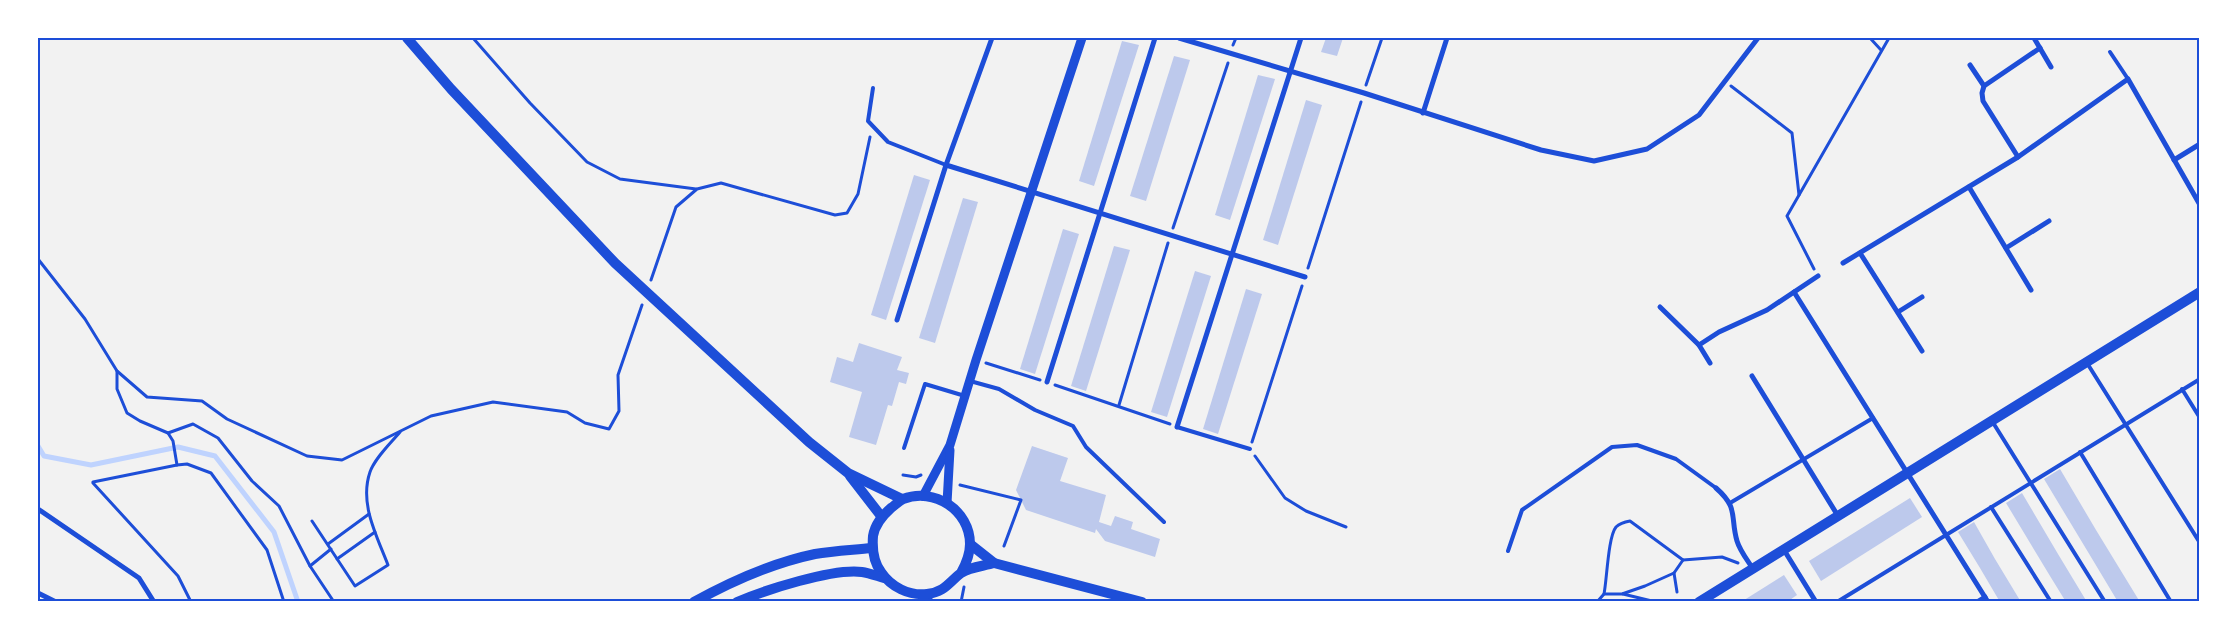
<svg xmlns="http://www.w3.org/2000/svg" width="2237" height="639" viewBox="0 0 2237 639" font-family="Roboto,sans-serif">
	<rect width="100%" height="100%" fill="#f2f2f2"/>
	<g fill="none" stroke-linecap="round" stroke-linejoin="round">
		<!-- stream -->
		<path stroke="#bfd3fe" stroke-width="5" d="M38 446 44 456 91 465 178 447 215 456 274 532 298 602"/>
	</g>
	<!-- building -->
	<g fill="#bdc9ec">
		<path d="M1326 38H1343L1337 56 1321 52Z"/>
		<path d="M1122 41 1139 45 1094 186 1079 181Z"/>
		<path d="M1174 56 1190 60 1146 201 1130 196Z"/>
		<path d="M1258 75 1275 79 1230 220 1215 215Z"/>
		<path d="M1306 100 1322 105 1278 245 1263 240Z"/>
		<path d="M914 175 930 180 886 320 871 315Z"/>
		<path d="M963 198 978 202 935 343 919 338Z"/>
		<path d="M1063 229 1079 234 1035 374 1020 369Z"/>
		<path d="M1114 246 1130 250 1086 391 1071 386Z"/>
		<path d="M1195 271 1211 276 1167 417 1151 412Z"/>
		<path d="M1246 289 1262 294 1218 434 1203 429Z"/>
		<path d="M859 343 902 357 897 370 909 373 906 384 899 382 892 406 888 405 876 445 849 437 862 392 830 382 837 357 853 362Z"/>
		<path d="M1032 446 1068 458 1060 481 1106 495 1099 522 1111 526 1115 516 1133 522 1131 529 1160 539 1155 557 1105 541 1096 529 1095 533 1026 510 1016 490Z"/>
		<path d="M2060 469 2096 530 2140 602H2118L2088 552 2044 479Z"/>
		<path d="M2022 493 2058 554 2087 602H2066L2050 576 2006 503Z"/>
		<path d="M1910 498 1922 517 1821 581 1809 561Z"/>
		<path d="M1974 522 1995 559 2021 602H2000L1980 568 1958 532Z"/>
		<path d="M1784 575 1797 595 1787 602H1741Z"/>
	</g>
	<g fill="none" stroke-linecap="round" stroke-linejoin="round">
		<!-- path -->
		<g stroke="#1d4ed8" stroke-width="3">
			<path d="M473 38 530 103 587 162 620 179 696 189"/>
			<path d="M1870 38 1881 50"/>
			<path d="M1233 45 1236 38"/>
			<path d="M1366 85 1382 38"/>
			<path d="M1731 86 1792 133 1799 195"/>
			<path d="M1173 228 1228 63"/>
			<path d="M38 259 85 319 117 371 147 397 202 401 227 419 307 456 342 460 431 416 493 402 567 412 585 423 609 429 619 411 618 375 642 305"/>
			<path d="M1308 268 1361 102"/>
			<path d="M1814 269 1787 216 1889 38"/>
			<path d="M651 280 676 207 697 189 721 183 835 215 847 213 858 194 870 137"/>
			<path d="M986 363 1040 380"/>
			<path d="M117 371V389L127 413 140 421 168 433 173 441 177 465"/>
			<path d="M1055 385 1170 424"/>
			<path d="M1119 405 1168 243"/>
			<path d="M168 433 193 424 218 438 252 481 279 506 310 566"/>
			<path d="M1252 442 1302 286"/>
			<path d="M1255 456 1285 498 1306 511 1346 527"/>
			<path d="M903 475 916 477 921 475"/>
			<path d="M93 482 177 465 187 464 211 473 267 550 284 602"/>
			<path d="M93 483 178 576 191 602"/>
			<path d="M960 485 1021 500 1004 546"/>
			<path d="M312 521 355 586 388 565C377 536 359 504 370 472 375 458 390 444 400 432"/>
			<path d="M328 544 369 514"/>
			<path d="M331 549 310 566 334 602"/>
			<path d="M337 559 375 532"/>
			<path d="M1674 573 1677 592"/>
			<path d="M1604 594C1607 579 1608 537 1616 527 1620 523 1624 522 1630 521L1683 560"/>
			<path d="M1623 594 1656 602"/>
			<path d="M961 602 964 587"/>
			<path d="M1597 602 1604 594H1622L1645 586 1674 573 1683 560 1722 557 1738 563"/>
		</g>
		<!-- service -->
		<g stroke="#1d4ed8" stroke-width="4">
			<path d="M2110 52 2128 79"/>
			<path d="M873 88 868 121 888 142 946 165"/>
			<path d="M2087 363 2200 543"/>
			<path d="M970 381 999 389 1035 410 1073 426 1086 447 1164 522"/>
			<path d="M2182 389 2200 418"/>
			<path d="M1992 421 2105 602"/>
			<path d="M1177 427 1250 449"/>
			<path d="M904 448 925 384 965 396"/>
			<path d="M2080 452 2171 602"/>
			<path d="M1730 503 1873 418"/>
			<path d="M1991 507 2051 602"/>
			<path d="M1508 551 1522 510 1612 447 1637 445 1676 459 1716 488"/>
			<path d="M1837 602 2200 379"/>
		</g>
		<!-- minor -->
		<g stroke="#1d4ed8" stroke-width="5">
			<path d="M1179 38 1364 93 1541 150 1594 161 1647 149 1699 115 1758 38"/>
			<path d="M2034 38 2051 67"/>
			<path d="M1970 65 1984 86"/>
			<path d="M1423 113 1447 38"/>
			<path d="M2018 157 1983 101 1982 93 1984 86 2040 48"/>
			<path d="M2174 160 2200 144"/>
			<path d="M946 165 1305 277"/>
			<path d="M1969 187 2031 290"/>
			<path d="M2006 248 2049 221"/>
			<path d="M1860 253 1922 351"/>
			<path d="M1843 263 2018 157 2128 79 2200 205"/>
			<path d="M1794 292 1988 602"/>
			<path d="M1660 307 1699 345 1710 363"/>
			<path d="M1898 312 1922 297"/>
			<path d="M897 320 946 165 992 38"/>
			<path d="M1699 345 1719 332 1767 310 1818 276"/>
			<path d="M1752 376 1838 516"/>
			<path d="M1047 382 1155 38"/>
			<path d="M1177 427 1301 38"/>
			<path d="M1716 488C1739 508 1730 517 1737 541 1740 551 1748 561 1753 569"/>
			<path d="M38 509 139 578 154 602"/>
			<path d="M1784 550 1816 602"/>
			<path d="M38 593 56 602"/>
			<path d="M927 602 933 593"/>
			<path d="M1977 602 1985 597"/>
		</g>
		<!-- tertiary -->
		<g stroke="#1d4ed8" stroke-width="9">
			<path d="M923 496 950 445 976 360 1082 38"/>
			<path d="M947 503 950 450"/>
		</g>
		<!-- secondary -->
		<g stroke="#1d4ed8" stroke-width="10">
			<path d="M407 38 451 89 615 263 809 442 848 473 902 499"/>
			<path d="M850 476 881 516"/>
			<path d="M970 544 994 563 1142 602"/>
			<path d="M961 573C966 564 970 555 970 544 970 510 934 487 903 499 899 501 894 506 891 508 882 516 875 524 873 536 872 549 873 561 881 572 891 587 909 596 927 594 945 592 949 582 961 573 970 567 984 566 994 563"/>
			<path d="M694 602C732 581 772 563 815 554 833 551 853 550 872 548"/>
			<path d="M737 602C765 590 833 568 862 572 869 573 877 576 884 578"/>
			<path d="M1699 602 2200 292"/>
		</g>
	</g>
	<!-- border -->
	<rect width="2237" height="639" fill="none" stroke="#ffffff" stroke-width="78"/>
	<rect x="39" y="39" width="2159" height="561" fill="none" stroke="#1d4ed8" stroke-width="2"/>
</svg>
